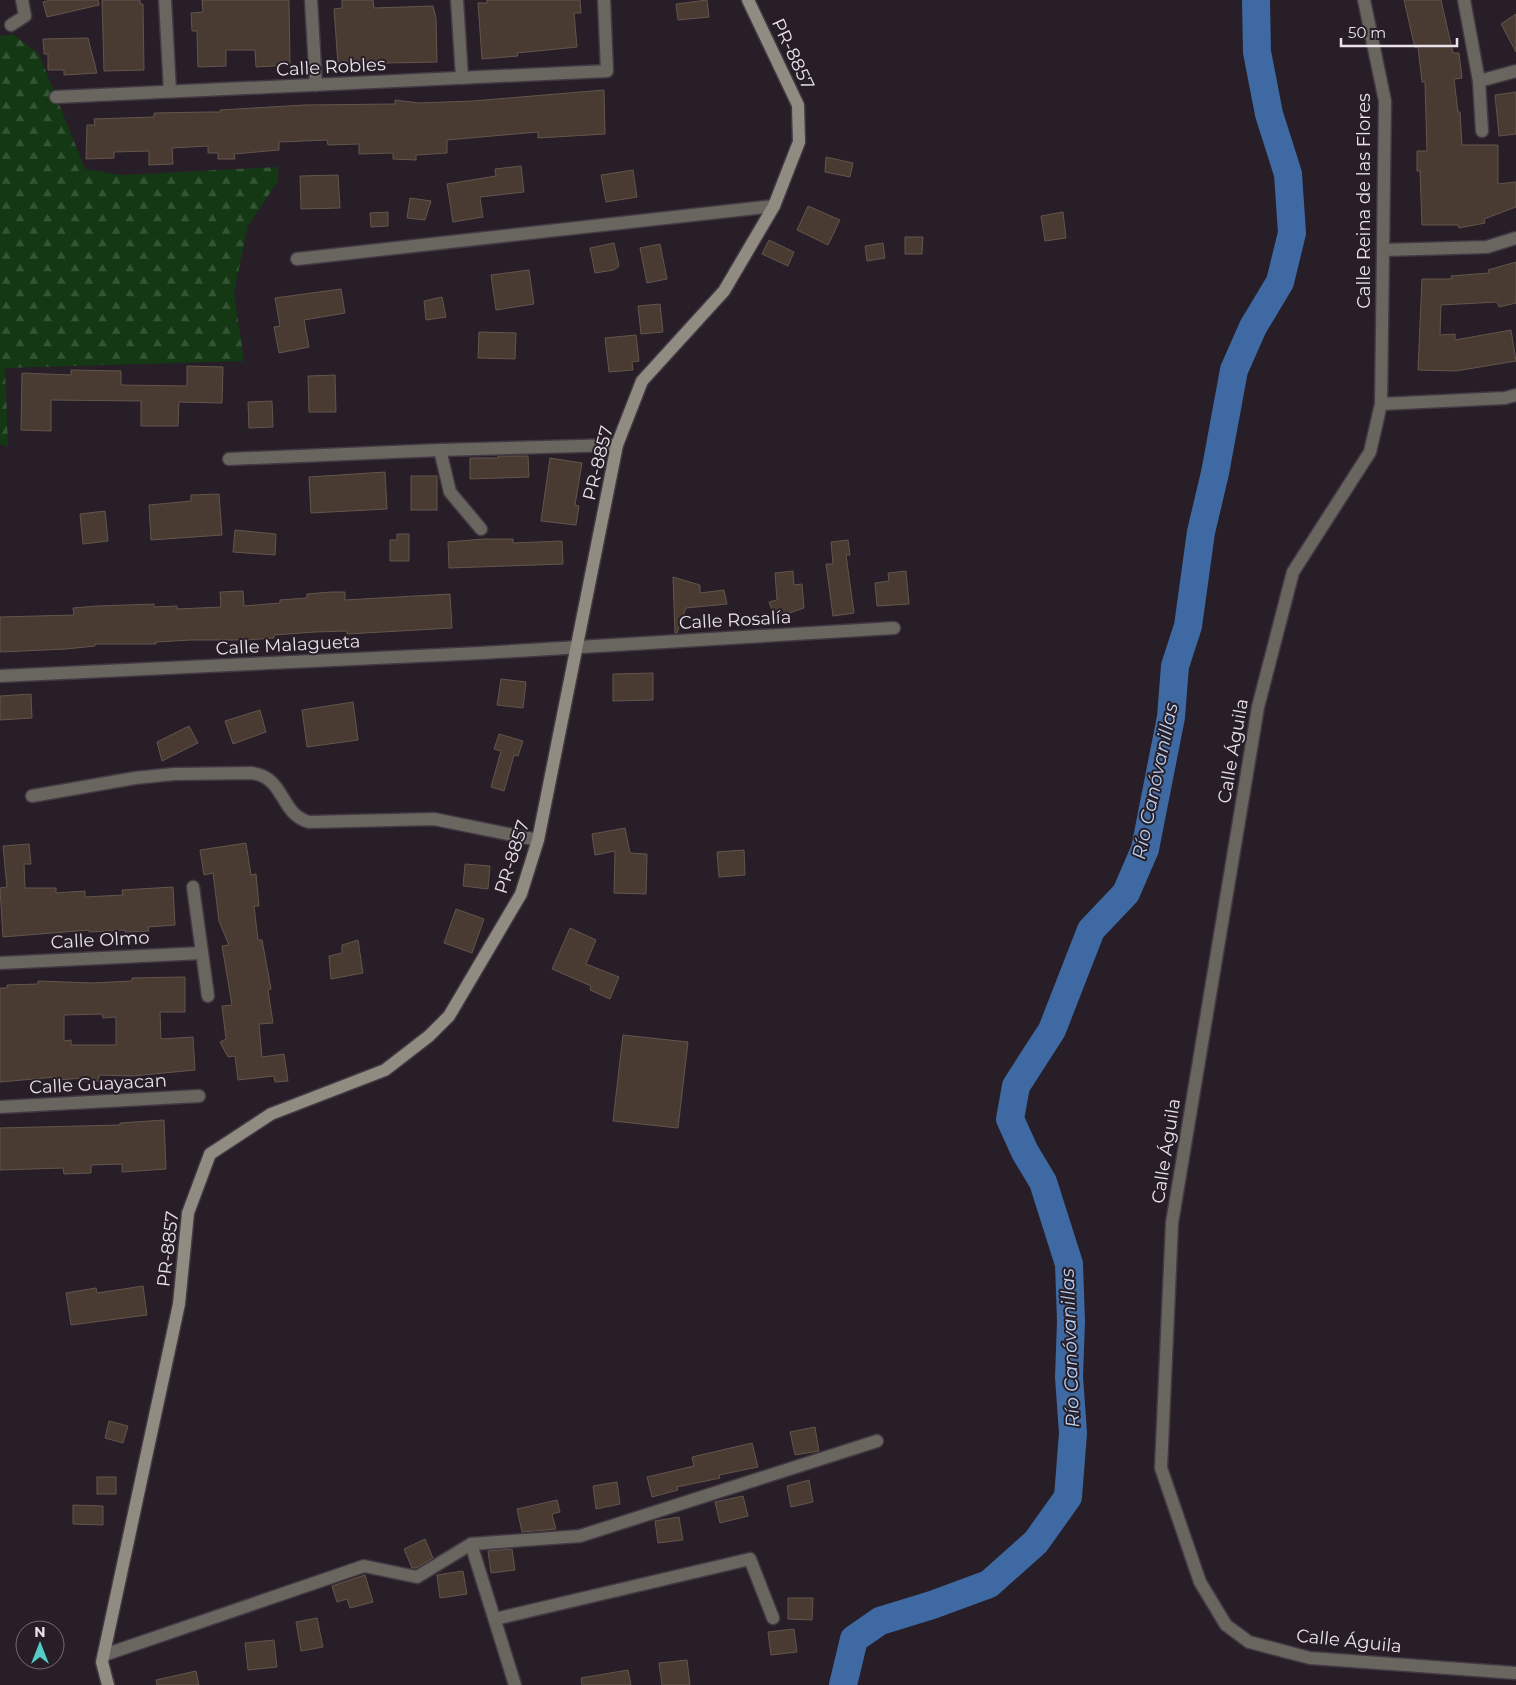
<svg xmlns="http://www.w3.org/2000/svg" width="1516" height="1685" viewBox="0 0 1516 1685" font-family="Montserrat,sans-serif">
	<defs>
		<pattern id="forest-firs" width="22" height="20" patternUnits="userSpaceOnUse" patternTransform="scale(1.25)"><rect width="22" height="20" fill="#133813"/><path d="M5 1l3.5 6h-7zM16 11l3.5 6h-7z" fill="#355436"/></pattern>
	</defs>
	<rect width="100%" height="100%" fill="#271e28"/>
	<!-- forest -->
	<path fill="url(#forest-firs)" d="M13 34 39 54 85 169 121 175 278 167V181L248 226 234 292 244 361 5 368 8 447 0 444V36Z"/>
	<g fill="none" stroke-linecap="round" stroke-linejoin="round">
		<!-- river -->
		<path stroke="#3e69a2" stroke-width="28" d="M843 1685 854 1639 880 1621 932 1605 989 1584 1036 1542 1068 1497 1073 1433 1069 1377 1071 1321 1069 1264 1043 1182 1025 1152 1010 1119 1016 1086 1052 1030 1091 930 1126 893 1145 849 1171 717 1175 666 1188 626 1201 532 1215 473 1234 370 1253 327 1280 282 1292 233 1288 174 1269 114 1257 52 1256 0"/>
	</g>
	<!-- building -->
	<g fill="#493b32" stroke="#64554c" fill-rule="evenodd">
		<path d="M51 0H98L99 5 47 17 43 2Z"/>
		<path d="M102 0H140V4H143L144 70 104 71Z"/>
		<path d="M202 0H289L290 65 256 67 255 50H226V66L198 67 197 31H192L191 13 203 12Z"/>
		<path d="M342 0H373L374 8 433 6 436 18 437 62 338 64 334 9 342 8Z"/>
		<path d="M487 0H580L581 13H574L577 47 517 53 518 56 482 59 478 3H487Z"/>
		<path d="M707 0 709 17 678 20 676 4Z"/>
		<path d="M1404 0H1441L1453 53H1459L1462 78 1454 79 1458 112H1460L1462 145H1498V184L1516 182V207L1484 219 1485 223 1459 228 1458 225H1422L1420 171H1417V151H1427L1425 82H1422L1418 47 1415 48Z"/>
		<path d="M1516 14V52L1501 24Z"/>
		<path d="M88 38 97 73 64 75V70H48V54H44L43 39Z"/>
		<path d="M604 90 605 134 538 138V132L447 140V153L416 155V160L393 159V153L359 154V144L328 145 327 140 279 142V150L234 154 235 159H218V153H208V146L172 148 173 164 149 165V151L114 152V158L86 159 87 125H95L94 119 154 117V113L208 112H220V110L305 105 395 104V100L419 103 473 101Z"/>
		<path d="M1516 92V134L1499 136 1495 95Z"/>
		<path d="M826 157 853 163 850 177 825 172Z"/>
		<path d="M521 166 524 192 480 197 483 217 453 222 447 184 496 176 495 169Z"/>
		<path d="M633 170 637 197 606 202 601 175Z"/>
		<path d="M338 175 340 208 301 209 300 176Z"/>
		<path d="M410 198 431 201 425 220 407 218Z"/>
		<path d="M808 206 840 220 828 245 797 230Z"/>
		<path d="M388 212V226L371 227 370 213Z"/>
		<path d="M1063 212 1066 238 1045 241 1041 216Z"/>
		<path d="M905 237H923L922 254H905Z"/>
		<path d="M769 240 794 252 788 266 762 254Z"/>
		<path d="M614 243 619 266 614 270 595 273 590 248Z"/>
		<path d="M883 243 885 258 867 261 865 246Z"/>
		<path d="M660 244 667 279 647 283 640 248Z"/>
		<path d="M1516 262V303L1499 307 1497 302 1441 305 1440 335 1455 334V340L1511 330 1516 361 1456 371 1418 370 1422 279H1452L1451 276 1489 273 1488 270Z"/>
		<path d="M529 270 534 304 496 310 491 275Z"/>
		<path d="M341 289 345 313 304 320 309 347 279 353 274 327 280 326 275 298Z"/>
		<path d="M442 297 446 317 426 320 424 301Z"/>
		<path d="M660 304 663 332 641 334 638 306Z"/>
		<path d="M479 332 516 333 515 359 478 358Z"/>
		<path d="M636 335 639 361 632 362 633 370 609 372 605 338Z"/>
		<path d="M187 366 223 367 222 403 179 402 178 426H141V401L51 400V431L21 430 22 373 71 375V370L121 371V385L187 386Z"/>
		<path d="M335 375 336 412H309L308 376Z"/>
		<path d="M272 401 273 427 249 428 248 402Z"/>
		<path d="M498 456H528L529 477 470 479V458H498Z"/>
		<path d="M550 458 582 463 575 505 579 506 576 525 541 521Z"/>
		<path d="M385 472 387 509 311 513 309 477Z"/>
		<rect x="411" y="476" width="26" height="34"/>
		<path d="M219 494 222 535 151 540 149 505 191 501V495Z"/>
		<path d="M105 511 108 541 83 544 80 514Z"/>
		<path d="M235 530 276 534 275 555 233 552Z"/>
		<path d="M397 534H409V561H390V540H397Z"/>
		<path d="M483 539H513V543L562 541 563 564 449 568 448 542Z"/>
		<path d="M848 540 850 555H846L854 613 833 616 826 564H833L831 542Z"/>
		<path d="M793 571 794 585 802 584 804 608 775 618 769 602 777 600 775 573Z"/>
		<path d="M906 571 909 604 877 606 875 583 889 581 888 573Z"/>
		<path d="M673 577 700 585V593L724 590 727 604 686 608 677 633H675Z"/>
		<path d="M243 591 244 606 280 603V600L307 598V594L331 592H345V600L450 594 452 628 347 634V631L315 632 274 635V638L246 640H191L156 642V644H95V646L66 649 0 652V617L74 615 73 608 97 606 154 604V607L177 606V609L221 607 220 592Z"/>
		<path d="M653 673V700L613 701V674Z"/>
		<path d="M501 679 526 682 523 708 497 705Z"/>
		<path d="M31 694 32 718 0 720V696Z"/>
		<path d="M353 702 358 740 307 747 302 710Z"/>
		<path d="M260 710 266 732 233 744 225 721Z"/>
		<path d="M189 726 198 743 162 761 157 742Z"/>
		<path d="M499 734 523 741 518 756 514 755 504 791 491 787 501 751 494 749Z"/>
		<path d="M625 828 630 853 647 854 646 894 614 893 615 851 595 855 592 834Z"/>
		<path d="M246 843 251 875 256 874 259 906H254L258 940H262L271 989 268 990 273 1023 259 1024 262 1057 284 1054 288 1081 275 1082 274 1076 238 1080 235 1056 228 1057 220 1042 226 1039 222 1006 232 1005 222 946 229 945 219 921 213 873 204 875 200 850Z"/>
		<path d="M29 844 31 864H24L25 888H56V893L85 891V897L123 895 122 890 173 887 175 925 148 927 149 931 125 932V930L89 932V930L3 937 0 888 7 887 3 846Z"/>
		<path d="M744 850 745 875 719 877 717 852Z"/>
		<path d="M465 864 490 866 488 889 463 886Z"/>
		<path d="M456 909 484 919 472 953 444 943Z"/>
		<path d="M570 928 596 940 586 964 619 977 610 999 590 990 591 986 552 969Z"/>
		<path d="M358 940 363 973 331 979 329 956 342 953V945Z"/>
		<path d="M185 977V1012H160L161 1039 193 1037 195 1070 132 1076 99 1075V1081H84V1078L57 1080 56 1077 0 1082V988H7V985L38 984V981L92 983 132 981V978ZM102 1014 103 1018 116 1017V1045H71V1040L64 1041V1015Z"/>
		<path d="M623 1035 688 1042 678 1128 613 1121Z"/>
		<path d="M164 1120 166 1169 122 1172V1164L91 1165V1173L64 1174 63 1168 0 1170V1128L120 1125V1123Z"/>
		<path d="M143 1286 147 1315 71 1325 66 1293 96 1288 97 1293Z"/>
		<path d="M109 1421 128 1426 123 1443 105 1438Z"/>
		<path d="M815 1427 819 1451 795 1455 790 1432Z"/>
		<path d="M752 1443 758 1467 719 1475 720 1478 677 1487 678 1490 652 1497 647 1477 694 1466 692 1457Z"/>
		<rect x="97" y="1477" width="19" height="17"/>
		<path d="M809 1480 813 1502 791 1507 787 1486Z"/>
		<path d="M617 1482 620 1504 596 1509 593 1486Z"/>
		<path d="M743 1496 748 1516 720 1523 715 1502Z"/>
		<path d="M557 1500 560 1512 552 1514 556 1529 522 1532 517 1509Z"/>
		<path d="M73 1505 103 1506V1525L73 1524Z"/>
		<path d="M679 1517 683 1540 658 1543 655 1521Z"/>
		<path d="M425 1539 433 1558 416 1568H412L404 1549Z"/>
		<path d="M512 1549 515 1570 491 1573 488 1551Z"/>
		<path d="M463 1571 467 1594 440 1598 437 1575Z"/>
		<path d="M365 1575 373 1602 350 1608 347 1599 337 1602 332 1586Z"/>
		<path d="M788 1598H813L812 1620 788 1619Z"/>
		<path d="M317 1618 323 1647 301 1651 296 1622Z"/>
		<path d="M794 1629 797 1652 771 1655 768 1632Z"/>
		<path d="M274 1640 277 1667 248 1670 245 1643Z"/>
		<path d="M687 1660 690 1685H662L659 1663Z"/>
		<path d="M628 1670 631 1685H582L581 1678Z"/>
		<path d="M196 1671 199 1685H157L156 1680Z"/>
	</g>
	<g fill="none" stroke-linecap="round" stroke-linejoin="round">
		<defs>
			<g id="street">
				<path d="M165 0 170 91"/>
				<path d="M311 0 316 85"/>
				<path d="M457 0 462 78"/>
				<path d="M1364 0 1385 101 1381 404 1370 452 1293 572 1258 707 1172 1223 1161 1468 1200 1582 1226 1625 1249 1642 1310 1658 1516 1673"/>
				<path d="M1464 0 1479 81 1482 131"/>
				<path d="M11 25 25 16 22 0"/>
				<path d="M1479 81 1516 71"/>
				<path d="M56 97 607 71 604 0"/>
				<path d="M1384 250 1487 247 1516 238"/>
				<path d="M297 259 774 206"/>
				<path d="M1381 404 1505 398 1516 395"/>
				<path d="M440 450 450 492 481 529"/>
				<path d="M229 459 440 450 617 445"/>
				<path d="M0 676 481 653 894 628"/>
				<path d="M32 796 135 778 174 774 251 773C286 777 279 814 309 822L434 819 538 840"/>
				<path d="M193 887 208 996"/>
				<path d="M0 963 202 953"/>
				<path d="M0 1107 199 1096"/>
				<path d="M471 1544 515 1685"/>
				<path d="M495 1619 750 1559 773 1618"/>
				<path d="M104 1655 364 1566 417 1577 471 1544 580 1536 877 1441"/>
			</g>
			<path id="secondary" d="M108 1685 102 1662 179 1304 188 1213 210 1154 271 1114 385 1070 429 1036 449 1016 521 894 538 840 617 445 642 381 724 291 774 206 799 142 798 105 748 0"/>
		</defs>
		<!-- street casing -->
		<use href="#street" stroke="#423943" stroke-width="15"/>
		<!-- secondary casing -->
		<use href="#secondary" stroke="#423943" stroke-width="15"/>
		<!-- street -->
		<use href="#street" stroke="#69655f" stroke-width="12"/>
		<!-- secondary -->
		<use href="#secondary" stroke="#918c81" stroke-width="12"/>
	</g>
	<g text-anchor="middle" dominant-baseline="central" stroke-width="4" stroke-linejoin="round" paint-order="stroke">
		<!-- street labels -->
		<g font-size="18" fill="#e9e2ea" stroke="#271e28">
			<text transform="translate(793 54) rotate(65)">PR-8857</text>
			<text transform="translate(331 67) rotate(-3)">Calle Robles</text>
			<text transform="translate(1364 201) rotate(-90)">Calle Reina de las Flores</text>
			<text transform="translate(598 463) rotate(-76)">PR-8857</text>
			<text transform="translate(735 620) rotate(-3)">Calle Rosalía</text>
			<text transform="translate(288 645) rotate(-3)">Calle Malagueta</text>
			<text transform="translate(1233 751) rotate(-80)">Calle Águila</text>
			<text transform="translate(512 857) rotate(-72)">PR-8857</text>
			<text transform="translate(100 940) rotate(-3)">Calle Olmo</text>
			<text transform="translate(98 1084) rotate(-3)">Calle Guayacan</text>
			<text transform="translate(1166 1151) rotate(-81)">Calle Águila</text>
			<text transform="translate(168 1249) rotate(-83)">PR-8857</text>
			<text transform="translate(1349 1641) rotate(6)">Calle Águila</text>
		</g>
		<!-- water labels -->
		<g font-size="19" font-style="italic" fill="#b8d0f1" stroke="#271e28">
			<text transform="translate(1155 781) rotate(-78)">Río Canóvanillas</text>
			<text transform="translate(1070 1348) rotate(-92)">Río Canóvanillas</text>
		</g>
	</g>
	<!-- north arrow -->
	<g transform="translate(40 1645)"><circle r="24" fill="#271e28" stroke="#756c76"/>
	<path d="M0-4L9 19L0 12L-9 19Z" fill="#54cdc8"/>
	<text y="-8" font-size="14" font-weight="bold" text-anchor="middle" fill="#e9e2ea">N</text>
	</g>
	<!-- scale -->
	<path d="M1341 38v8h116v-8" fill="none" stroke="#e9e2ea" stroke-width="2.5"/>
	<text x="1348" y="38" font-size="15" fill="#e9e2ea" stroke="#271e28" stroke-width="4" paint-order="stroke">50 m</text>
</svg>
